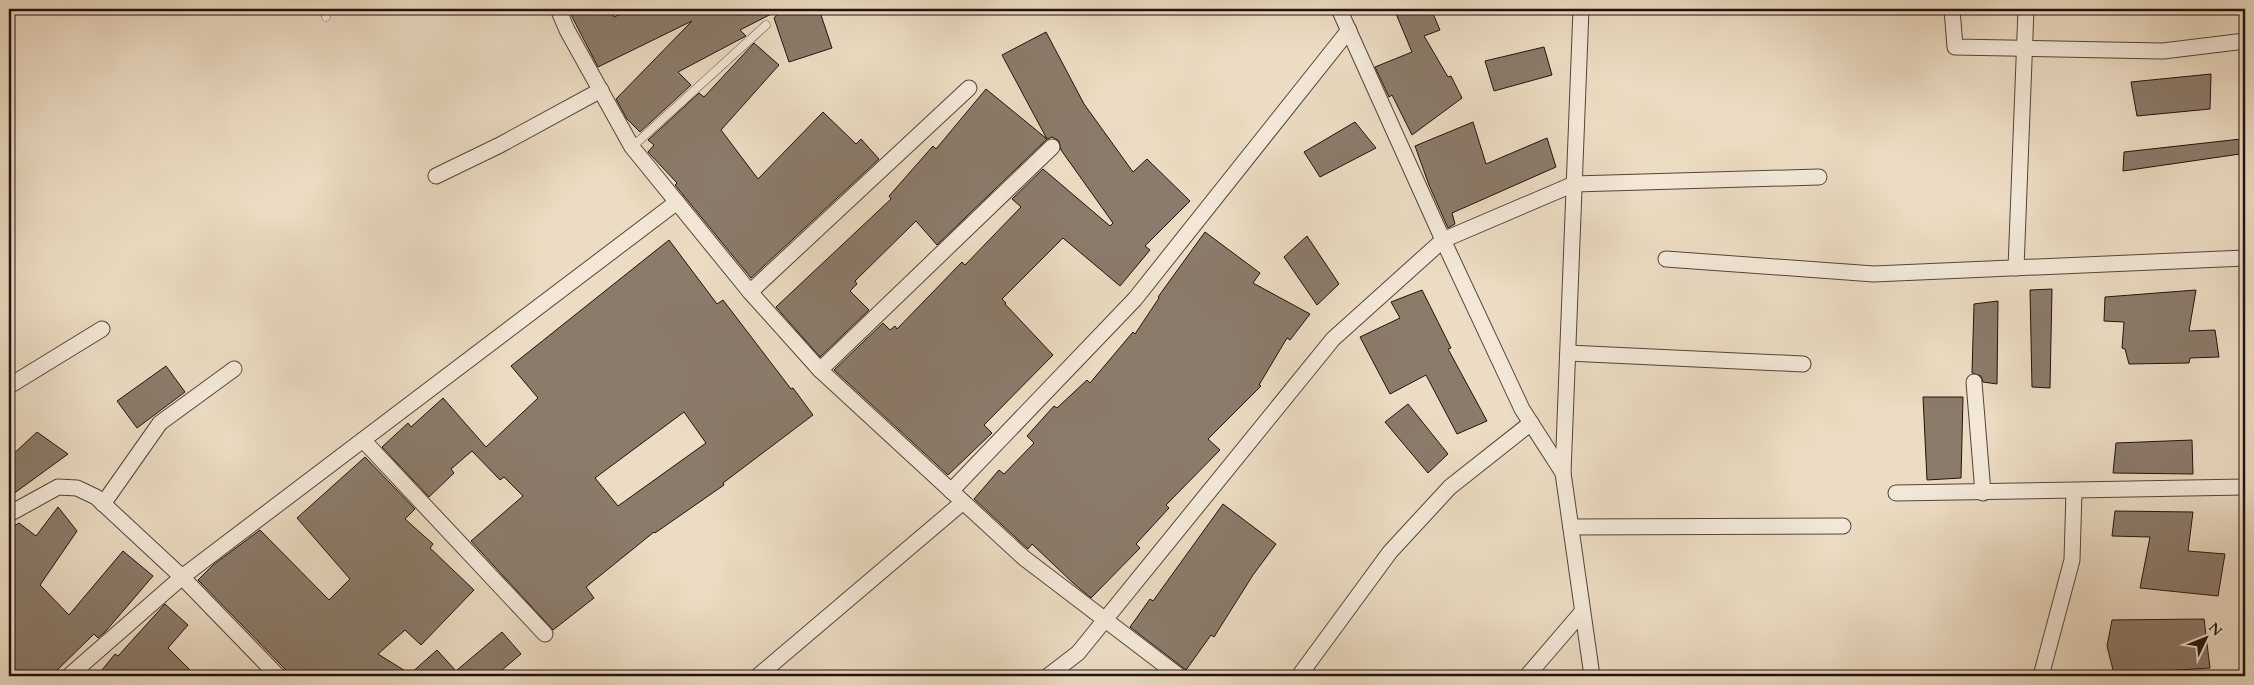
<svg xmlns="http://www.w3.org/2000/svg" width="2254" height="685" viewBox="0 0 2254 685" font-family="Cardo,serif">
	<rect width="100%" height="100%" fill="#ecdcc3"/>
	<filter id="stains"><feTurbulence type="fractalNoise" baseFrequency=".004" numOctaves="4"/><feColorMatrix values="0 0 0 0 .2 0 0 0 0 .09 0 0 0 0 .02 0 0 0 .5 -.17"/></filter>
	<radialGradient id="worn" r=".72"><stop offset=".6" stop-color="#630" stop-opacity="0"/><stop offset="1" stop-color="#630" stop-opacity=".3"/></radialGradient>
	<!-- building -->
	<g fill="#8b7b6b" stroke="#21120b" fill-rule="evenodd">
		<path d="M568 9H611L614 17 631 9H781L740 30 746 36 678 72 691 85 640 132 627 119 616 99 692 21 598 67Z"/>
		<path d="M782 9H819L832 48 789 62 774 18Z"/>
		<path d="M1394 9H1431L1440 30 1424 36 1448 77 1451 76 1462 98 1412 135 1392 95 1389 97 1375 67 1412 52Z"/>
		<path d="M1046 32 1084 104 1133 172 1147 159 1190 201 1145 246 1150 250 1120 286 1063 238 1002 299 1006 303 1005 304 1053 355 984 425 992 433 948 475 834 370 883 323 890 330 895 326 897 329 962 262 965 265 1021 207 1012 199 1043 169 1110 226 1113 223 1061 150 1059 141 1052 137 1047 139 1002 55Z"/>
		<path d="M754 43 779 65 721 130 758 179 823 112 856 144 861 139 879 159 751 278 675 185 677 183 648 152 654 145 648 140 699 93 704 97Z"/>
		<path d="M1544 47 1552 75 1494 91 1485 61Z"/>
		<path d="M2211 74 2210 109 2137 116 2131 82Z"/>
		<path d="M986 89 1047 139 937 245 916 221 855 281 857 284 850 291 869 310 820 357 776 307 891 199 889 196 933 146 936 149Z"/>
		<path d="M1355 122 1376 148 1320 177 1304 152Z"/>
		<path d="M1473 122 1486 164 1547 138 1556 167 1452 213 1455 224 1448 228 1429 185 1415 146Z"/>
		<path d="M2241 139 2240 154 2123 171 2124 152Z"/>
		<path d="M1205 232 1260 273 1253 283 1310 314 1290 340 1287 338 1259 385 1261 386 1208 439 1220 450 1166 505 1169 508 1136 544 1140 548 1091 598 1073 583 1032 544 1028 549 974 499 999 470 1004 474 1034 443 1027 436 1054 406 1057 408 1087 380 1090 383 1133 332 1135 334 1159 298 1158 297Z"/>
		<path d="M1307 236 1339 284 1317 305 1284 257Z"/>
		<path d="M669 240 717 304 723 300 791 389 793 388 813 415 723 483 724 485 655 533 654 532 586 587 594 598 553 630 471 541 523 496 504 477 500 480 472 451 451 469 454 473 429 497 382 447 408 423 411 427 443 398 486 447 538 398 511 366ZM684 412 706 443 618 506 595 478Z"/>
		<path d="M2052 289 2050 388 2032 387 2030 290Z"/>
		<path d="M1422 290 1451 348 1448 349 1487 421 1457 434 1426 375 1390 394 1360 337 1400 318 1391 302Z"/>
		<path d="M2196 290 2189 331 2215 330 2219 357 2190 358 2189 363 2129 364 2125 349 2122 348 2124 322 2104 321 2105 297Z"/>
		<path d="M1998 301 1997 384 1983 382 1981 376 1972 373 1974 304Z"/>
		<path d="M166 366 185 392 137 428 117 401Z"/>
		<path d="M1923 397H1963L1961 478 1927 480Z"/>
		<path d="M1408 404 1448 454 1428 473 1385 422Z"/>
		<path d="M37 432 68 454 9 497V458Z"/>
		<path d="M2192 440 2193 474 2113 473 2116 443Z"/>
		<path d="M365 457 415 509 405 519 433 544 430 548 474 590 421 645 405 630 378 654 410 674 437 650 456 671 502 632 521 654 495 676H287L285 669 198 580 213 565 260 530 329 600 350 579 297 518Z"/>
		<path d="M1223 504 1276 544 1253 575 1214 637 1211 635 1186 670 1130 627 1150 599 1153 601Z"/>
		<path d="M58 507 77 531 40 585 69 615 123 551 153 576 105 632 98 638 94 634 51 676H9V529L19 523 36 536Z"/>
		<path d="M2115 511 2193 512 2188 551 2225 554 2218 596 2140 588 2150 537 2112 536Z"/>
		<path d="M165 604 188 625 168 648 196 676H97L115 654 118 656Z"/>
		<path d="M2204 619 2210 668 2114 674 2107 646 2112 620Z"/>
	</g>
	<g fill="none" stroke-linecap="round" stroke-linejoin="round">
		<defs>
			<g id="lane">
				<path d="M324 9 326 17"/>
				<path d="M632 147 766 25"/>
			</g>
			<g id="street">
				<path d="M558 9 567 30 632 147 750 292 820 370 1024 558 1179 676"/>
				<path d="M1339 9 1443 240 1522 409 1563 473 1592 676"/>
				<path d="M1952 9 1955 47 2163 51 2245 41"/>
				<path d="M436 176 500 145 601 90"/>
				<path d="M1666 259 1874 274 2245 258"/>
				<path d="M2016 268 2026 9"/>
				<path d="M750 292 969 88"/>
				<path d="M1568 353 1803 364"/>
				<path d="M820 370 1052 147"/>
				<path d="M1974 382 1983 493"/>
				<path d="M9 386 102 329"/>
				<path d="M363 440 545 634"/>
				<path d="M1563 473 1581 9"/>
				<path d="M951 491 1135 299 1349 30"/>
				<path d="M1896 493 2245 487"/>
				<path d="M103 504 160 423 234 369"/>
				<path d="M9 514 58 487 77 488 96 497 182 577 278 676"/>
				<path d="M1571 527 1843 526"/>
				<path d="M69 676 182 577 677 202"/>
				<path d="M758 676 963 502"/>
				<path d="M1048 676 1078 653 1333 339 1443 240 1574 184 1819 177"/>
				<path d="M1299 676 1390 552 1450 487 1531 423"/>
				<path d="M1527 676 1582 612"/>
				<path d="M2041 676 2072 560 2074 491"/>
			</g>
		</defs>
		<!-- lane casing -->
		<use href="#lane" stroke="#544439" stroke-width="9"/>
		<!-- street casing -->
		<use href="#street" stroke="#544439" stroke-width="17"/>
		<!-- lane -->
		<use href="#lane" stroke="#f3e8d8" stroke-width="8"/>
		<!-- street -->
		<use href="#street" stroke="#f3e8d8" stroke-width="15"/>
	</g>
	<!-- margin -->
	<rect width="2254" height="685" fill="none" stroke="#ecdcc3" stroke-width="30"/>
	<rect x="10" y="10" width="2234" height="665" fill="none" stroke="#21120b" stroke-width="2.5"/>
	<rect x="15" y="15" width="2224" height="655" fill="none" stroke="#21120b"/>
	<!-- north arrow -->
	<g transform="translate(2206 638) rotate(47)" stroke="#f3e8d8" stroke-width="4" paint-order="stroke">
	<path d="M0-4L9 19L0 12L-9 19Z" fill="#21120b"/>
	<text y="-8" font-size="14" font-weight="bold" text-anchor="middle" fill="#21120b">N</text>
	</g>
	<rect width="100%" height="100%" filter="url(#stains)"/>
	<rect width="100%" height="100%" fill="url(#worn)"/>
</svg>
